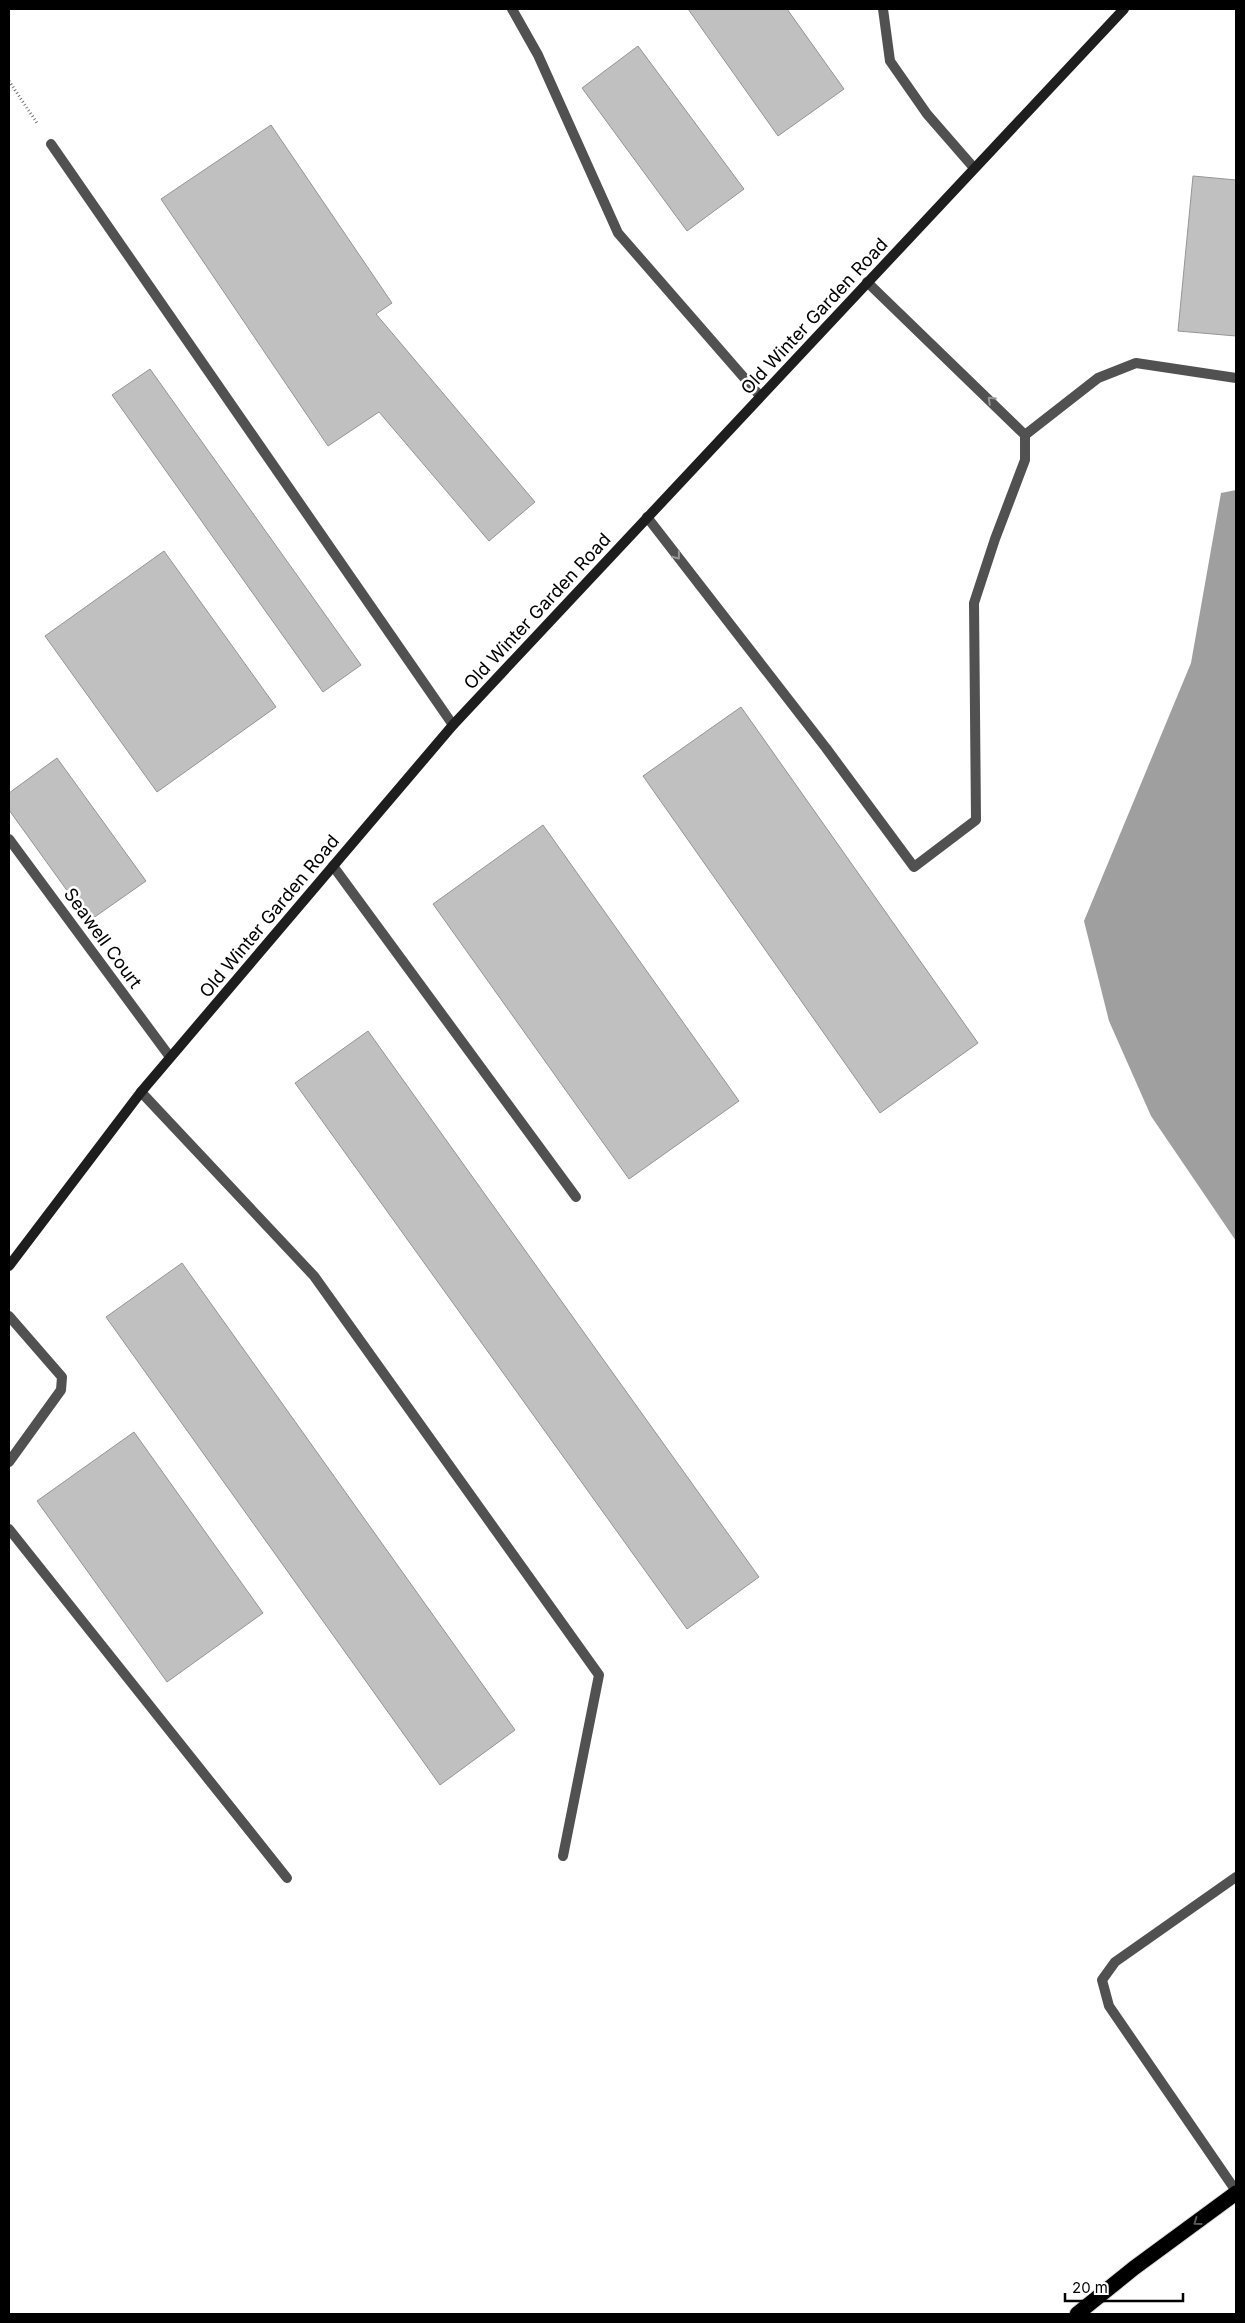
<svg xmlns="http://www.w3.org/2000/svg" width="1245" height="2323" viewBox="0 0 1245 2323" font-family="Inter,sans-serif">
	<rect width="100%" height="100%" fill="#fff"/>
	<!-- water -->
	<path fill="#9f9f9f" d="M1236 490V1241L1151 1116 1109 1021 1084 921 1191 663 1221 493Z"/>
	<!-- building -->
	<g fill="#c0c0c0" stroke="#959595">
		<path d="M688 9H787L844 89 778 136Z"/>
		<path d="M638 46 744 189 687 231 582 88Z"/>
		<path d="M271 125 392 303 376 314 535 502 489 541 379 412 328 446 161 199Z"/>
		<path d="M1193 176 1236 180V336L1178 331Z"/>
		<path d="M150 369 361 665 323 692 112 395Z"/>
		<path d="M164 551 276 707 157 792 45 636Z"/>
		<path d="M741 707 978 1043 880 1113 643 776Z"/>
		<path d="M57 758 146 881 89 921 9 810V793Z"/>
		<path d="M543 825 739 1101 629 1179 433 904Z"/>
		<path d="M368 1031 759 1577 687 1629 295 1083Z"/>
		<path d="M182 1263 515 1730 440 1785 106 1317Z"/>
		<path d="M134 1432 263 1613 167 1682 37 1501Z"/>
	</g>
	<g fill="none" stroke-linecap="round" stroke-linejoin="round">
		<defs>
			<path id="highway" d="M1077 2314 1134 2268 1236 2193"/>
		</defs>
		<!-- highway casing -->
		<use href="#highway" stroke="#dbdbdb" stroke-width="17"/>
		<!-- path -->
		<path stroke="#737373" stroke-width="3" stroke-dasharray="1 2.5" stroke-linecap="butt" d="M9 81 37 123"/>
		<!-- lane -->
		<g stroke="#515151" stroke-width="10">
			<path d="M512 9 538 55 618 233 760 396"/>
			<path d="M883 9 890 61 927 114 974 168"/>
			<path d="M51 144 453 725"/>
			<path d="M1025 435 1098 378 1136 363 1236 378"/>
			<path d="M647 517 826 748 914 867 976 820 974 603 995 539 1025 460V435L867 282"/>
			<path d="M333 866 576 1197"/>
			<path d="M141 1092 314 1276 599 1675 563 1856"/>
			<path d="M9 1316 62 1377 61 1390 9 1462"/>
			<path d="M9 1529 287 1878"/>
			<path d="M1236 1877 1115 1962 1102 1980 1109 2006 1236 2191"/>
		</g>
		<!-- street -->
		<path stroke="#515151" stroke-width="10" d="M9 839 170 1057"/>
		<!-- secondary -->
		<path stroke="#1e1e1e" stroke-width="10" d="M9 1266 141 1092 453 725 1124 9"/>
		<!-- highway -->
		<use href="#highway" stroke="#000" stroke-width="15"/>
	</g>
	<!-- one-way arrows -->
	<defs><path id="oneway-chevron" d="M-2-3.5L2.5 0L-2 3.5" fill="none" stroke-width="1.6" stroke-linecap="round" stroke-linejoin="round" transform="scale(1.25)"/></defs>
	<g stroke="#979797">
		<use href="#oneway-chevron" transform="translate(991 400) rotate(-136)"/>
		<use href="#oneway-chevron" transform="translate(677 556) rotate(52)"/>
	</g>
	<use stroke="#595959" href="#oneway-chevron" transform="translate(1197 2222) rotate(144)"/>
	<g text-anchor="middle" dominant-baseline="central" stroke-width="5" stroke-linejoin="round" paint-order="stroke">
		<!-- street labels -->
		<g font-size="18" fill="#000" stroke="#fff">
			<text transform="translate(814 316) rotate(-47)">Old Winter Garden Road</text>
			<text transform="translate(537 611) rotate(-47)">Old Winter Garden Road</text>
			<text transform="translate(269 916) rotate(-50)">Old Winter Garden Road</text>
			<text transform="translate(103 938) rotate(54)">Seawell Court</text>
		</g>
	</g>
	<!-- border -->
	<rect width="1245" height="2323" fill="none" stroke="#000000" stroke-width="20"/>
	<!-- scale -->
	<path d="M1065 2293v8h118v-8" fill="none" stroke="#000000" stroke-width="2.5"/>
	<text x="1072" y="2293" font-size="15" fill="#000000" stroke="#ffffff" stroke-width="4" paint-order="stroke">20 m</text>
</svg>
